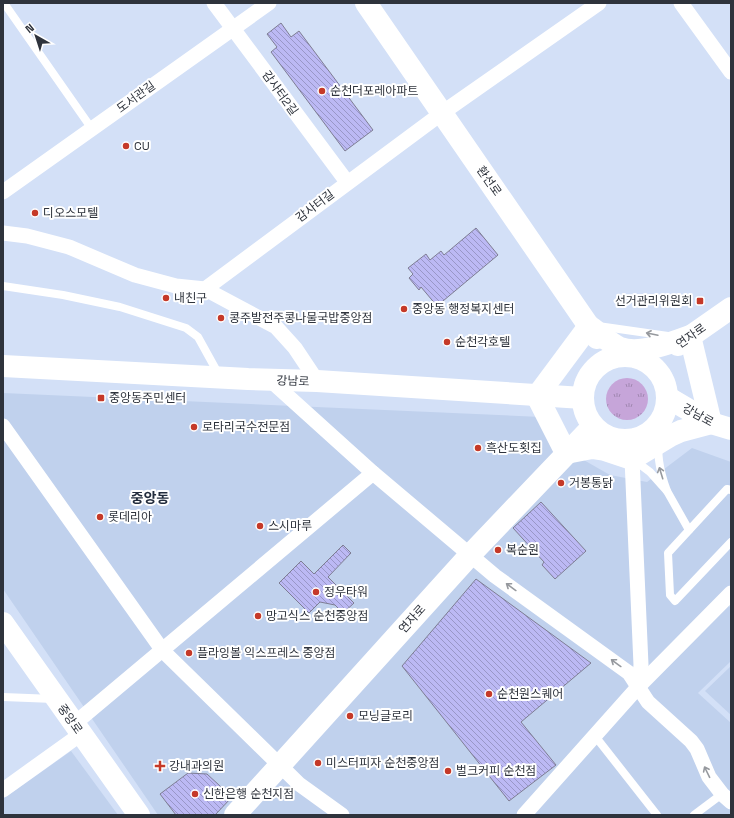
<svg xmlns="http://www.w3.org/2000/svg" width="734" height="818" viewBox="0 0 734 818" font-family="'Space Grotesk','Noto Sans KR',sans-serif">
	<defs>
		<pattern id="grass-tufts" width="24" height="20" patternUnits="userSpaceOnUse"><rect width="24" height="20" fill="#c6a5d9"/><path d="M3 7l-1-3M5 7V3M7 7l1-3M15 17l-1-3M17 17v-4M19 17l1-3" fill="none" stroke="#a187b1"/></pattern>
		<pattern id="building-back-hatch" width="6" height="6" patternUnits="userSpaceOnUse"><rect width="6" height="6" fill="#bcb9f4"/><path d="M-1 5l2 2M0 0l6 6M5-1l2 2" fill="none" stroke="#9997c7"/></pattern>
	</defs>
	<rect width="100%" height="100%" fill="#d3e0f7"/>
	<!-- built -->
	<g fill="#c0d1ed">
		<path d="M3 393 541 417 582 459 610 475 647 482 692 448 731 462V600L727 604 731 608V661L698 693 731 723V815H158L3 589Z"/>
		<path d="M731 666V715L705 691Z"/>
		<path d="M71 751 118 815H3V799Z"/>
	</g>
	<!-- grass -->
	<circle fill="url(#grass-tufts)" cx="627" cy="399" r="21"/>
	<!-- building -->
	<g fill="url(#building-back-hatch)" stroke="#7e7d93">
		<path d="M281 23 291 37 299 31 373 130 345 151 271 52 277 47 267 34Z"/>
		<path d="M476 228 498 255 437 306 421 287 419 290 409 278 413 274 408 268 426 254 430 260 441 251 444 255Z"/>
		<path d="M541 502 586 551 555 579 542 565 544 562 513 528Z"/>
		<path d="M343 545 351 553 328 577 354 603 343 613 335 605 320 602 309 613 279 583 301 561 314 574Z"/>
		<path d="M476 579 591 663 521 722 556 765 509 801 402 666Z"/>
		<path d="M188 773 207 774 232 797 215 815H176L160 794Z"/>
	</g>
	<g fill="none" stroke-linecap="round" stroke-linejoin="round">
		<!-- lane -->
		<g stroke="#fff" stroke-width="8">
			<path d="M4 3 92 129"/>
			<path d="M3 286 63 295 120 307 186 328 198 337 219 375"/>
			<path d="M598 326 668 336"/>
			<path d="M634 460 650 472 667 491C657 464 658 452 658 424"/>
			<path d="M731 490 727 489 668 553 670 595 675 601 731 542"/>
			<path d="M667 491 689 530"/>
			<path d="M3 697 54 699"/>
			<path d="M595 736 657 815"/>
			<path d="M694 815 722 794"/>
		</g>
		<!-- street -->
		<g stroke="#fff" stroke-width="15">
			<path d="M214 3 347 182"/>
			<path d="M681 3 731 72"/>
			<path d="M3 192 269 3"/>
			<path d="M3 233 27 236 69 247 135 275 176 286 205 289 276 327 295 348 317 381"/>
			<path d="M205 289 442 113 599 3"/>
			<path d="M270 380 373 473 495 576 629 673 648 702 691 741 697 749 709 777 722 794 731 802"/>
			<path d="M3 426 163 651 299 784 342 815"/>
			<path d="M635 439 632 459 641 665 639 686"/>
			<path d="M74 724 373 473"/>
			<path d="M3 790 81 734"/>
			<path d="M524 815 639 686 731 593"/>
		</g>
		<!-- secondary -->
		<g stroke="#fff" stroke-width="22">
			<path d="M366 3 597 338"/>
			<path d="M589 326C598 332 609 343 620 348 640 355 671 343 690 336L711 423 681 431 670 436 632 459 605 450 592 448 566 453 537 396Z"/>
			<path d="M678 345 731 308"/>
			<circle cx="625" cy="398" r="42"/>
			<path d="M3 366 248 379 317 381 583 398"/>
			<path d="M667 397 711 423 731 429"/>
			<path d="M235 815 470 555 593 426"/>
		</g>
		<!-- primary -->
		<path stroke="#fff" stroke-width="22" d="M3 623 139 815"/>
	</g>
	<!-- one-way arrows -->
	<defs><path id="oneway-shaft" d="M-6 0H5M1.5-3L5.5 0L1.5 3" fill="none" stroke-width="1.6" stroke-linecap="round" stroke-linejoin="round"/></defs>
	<g stroke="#96999e">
		<use href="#oneway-shaft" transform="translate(652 334) rotate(-168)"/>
		<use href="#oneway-shaft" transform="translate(661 473) rotate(-107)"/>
		<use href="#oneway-shaft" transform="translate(511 587) rotate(-144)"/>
		<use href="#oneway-shaft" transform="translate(616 663) rotate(-144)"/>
		<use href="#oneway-shaft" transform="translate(707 772) rotate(-116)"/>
	</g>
	<!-- markers -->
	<g fill="#c53928" stroke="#fff" stroke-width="1.5">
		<circle cx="322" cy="91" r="4"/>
		<circle cx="126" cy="146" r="4"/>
		<circle cx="35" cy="213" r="4"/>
		<circle cx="166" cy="298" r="4"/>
		<rect x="696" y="297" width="8" height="8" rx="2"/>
		<circle cx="404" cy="309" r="4"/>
		<circle cx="221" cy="318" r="4"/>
		<circle cx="447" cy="342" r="4"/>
		<rect x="97" y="394" width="8" height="8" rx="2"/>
		<circle cx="194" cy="427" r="4"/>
		<circle cx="478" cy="448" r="4"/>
		<circle cx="561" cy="483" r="4"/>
		<circle cx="100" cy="517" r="4"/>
		<circle cx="260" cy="526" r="4"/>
		<circle cx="498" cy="550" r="4"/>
		<circle cx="316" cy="592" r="4"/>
		<circle cx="258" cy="616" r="4"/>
		<circle cx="189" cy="653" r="4"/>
		<circle cx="489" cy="694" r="4"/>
		<circle cx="350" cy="716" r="4"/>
		<circle cx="318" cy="763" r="4"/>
		<path d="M158 760h4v4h4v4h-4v4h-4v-4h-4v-4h4z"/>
		<circle cx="448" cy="771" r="4"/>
		<circle cx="195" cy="794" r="4"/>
	</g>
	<g text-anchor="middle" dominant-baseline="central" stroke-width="4" stroke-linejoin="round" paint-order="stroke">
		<!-- poi labels -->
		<g font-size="12" fill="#2e333c" stroke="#fff" text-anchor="start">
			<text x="330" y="91">순천더포레아파트</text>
			<text x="134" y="146">CU</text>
			<text x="43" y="213">디오스모텔</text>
			<text x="174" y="298">내친구</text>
			<text x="692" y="301" text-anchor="end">선거관리위원회</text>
			<text x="412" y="309">중앙동 행정복지센터</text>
			<text x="229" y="318">콩주발전주콩나물국밥중앙점</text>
			<text x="455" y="342">순천각호텔</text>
			<text x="109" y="398">중앙동주민센터</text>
			<text x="202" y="427">로타리국수전문점</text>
			<text x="486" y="448">흑산도횟집</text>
			<text x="569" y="483">거봉통닭</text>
			<text x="108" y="517">롯데리아</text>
			<text x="268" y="526">스시마루</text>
			<text x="506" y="550">복순원</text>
			<text x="324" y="592">정우타워</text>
			<text x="266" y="616">망고식스 순천중앙점</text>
			<text x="197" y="653">플라잉볼 익스프레스 중앙점</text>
			<text x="497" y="694">순천원스퀘어</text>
			<text x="358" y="716">모닝글로리</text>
			<text x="326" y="763">미스터피자 순천중앙점</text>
			<text x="169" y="766">강내과의원</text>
			<text x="456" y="771">벌크커피 순천점</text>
			<text x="203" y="794">신한은행 순천지점</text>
		</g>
		<!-- street labels -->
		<g font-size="12" fill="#2e333c" stroke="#fff">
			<text transform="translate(280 93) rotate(54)">감사터2길</text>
			<text transform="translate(136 97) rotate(-36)">도서관길</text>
			<text transform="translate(489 181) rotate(55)">환선로</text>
			<text transform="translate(315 206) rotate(-37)">감사터길</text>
			<text transform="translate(691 336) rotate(-35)">연자로</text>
			<text transform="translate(293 381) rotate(2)">강남로</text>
			<text transform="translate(698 415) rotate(29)">강남로</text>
			<text transform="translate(412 619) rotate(-48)">연자로</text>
			<text transform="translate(70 719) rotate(55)">중앙로</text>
		</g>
		<!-- quarter labels -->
		<g font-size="14" font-weight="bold" fill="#222c3d" stroke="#fff">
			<text x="150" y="498">중앙동</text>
		</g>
	</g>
	<!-- border -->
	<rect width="734" height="818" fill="none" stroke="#2e333c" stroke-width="8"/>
	<!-- north arrow -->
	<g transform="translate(36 36) rotate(321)" stroke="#ffffff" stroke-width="3" paint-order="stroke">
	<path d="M0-3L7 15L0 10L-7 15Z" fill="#2e333c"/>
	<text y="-6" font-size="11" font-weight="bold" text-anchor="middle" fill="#2e333c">N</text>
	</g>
</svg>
